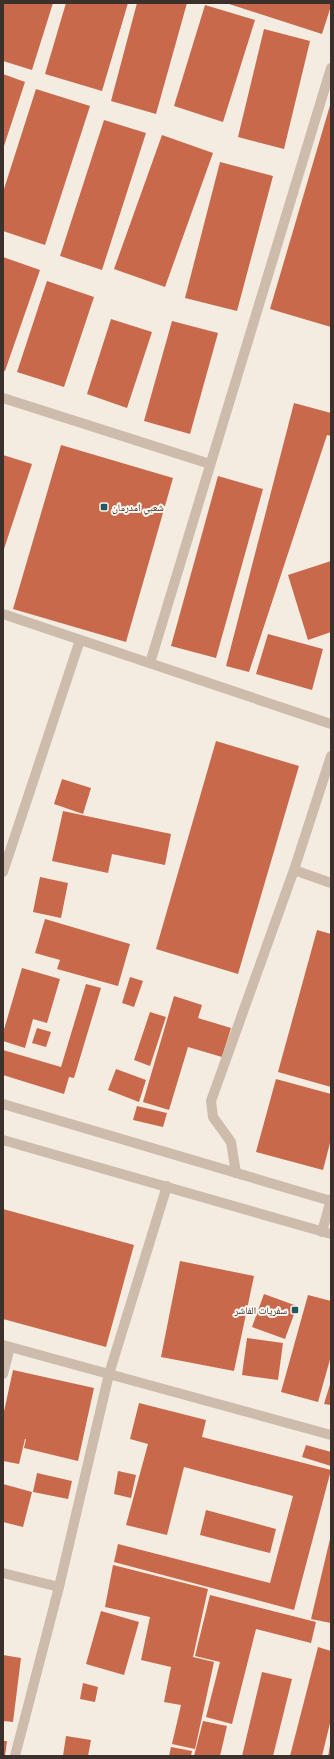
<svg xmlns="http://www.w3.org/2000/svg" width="334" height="1759" viewBox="0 0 334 1759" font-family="Helvetica,'Noto Naskh Arabic',sans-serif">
	<rect width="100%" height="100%" fill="#f4ebe1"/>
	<!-- building -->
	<g fill="#c8694b">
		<path d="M3 3H53L32 70 3 61Z"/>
		<path d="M66 3H128L102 91 45 74Z"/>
		<path d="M137 3H187L156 114 111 101Z"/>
		<path d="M226 3H331V6L322 34Z"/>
		<path d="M205 5 255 20 223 122 174 106Z"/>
		<path d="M264 29 310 41 284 149 238 137Z"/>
		<path d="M3 74 25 82 3 149Z"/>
		<path d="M36 89 90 106 45 245 3 231V192Z"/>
		<path d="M331 102V327L270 309Z"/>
		<path d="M104 120 146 133 102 270 60 256Z"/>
		<path d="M162 135 213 153 165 287 114 269Z"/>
		<path d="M220 162 273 176 237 311 185 298Z"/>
		<path d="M3 257 40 270 5 371 3 370Z"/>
		<path d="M47 281 94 297 64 387 17 372Z"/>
		<path d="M111 319 152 332 127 408 87 394Z"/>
		<path d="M172 321 218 333 190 434 144 421Z"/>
		<path d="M294 403 331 413V436L327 435 249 672 226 666Z"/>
		<path d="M61 445 173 478 126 642 13 609Z"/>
		<path d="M3 455 32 464 3 552Z"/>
		<path d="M218 476 263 489 216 658 171 646Z"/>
		<path d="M331 561V632L308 640 288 575Z"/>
		<path d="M268 634 323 649 312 690 256 674Z"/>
		<path d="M216 741 299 766 238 974 156 949Z"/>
		<path d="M62 779 91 788 83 814 54 804Z"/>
		<path d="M63 811 171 834 165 865 112 854 108 873 52 861Z"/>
		<path d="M40 877 68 883 61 918 33 912Z"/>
		<path d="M45 919 130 944 118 986 57 969 60 960 35 953Z"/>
		<path d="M317 930 331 934V1087L278 1072Z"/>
		<path d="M22 968 60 979 47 1023 33 1019 25 1048 3 1041V1033Z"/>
		<path d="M130 977 143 981 134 1007 122 1003Z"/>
		<path d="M86 984 101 988 74 1078 69 1077 64 1094 3 1075V1050L61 1067Z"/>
		<path d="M174 996 202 1005 198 1018 231 1028 222 1057 188 1047 169 1110 143 1102Z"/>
		<path d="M150 1012 166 1017 150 1066 134 1060Z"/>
		<path d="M37 1028 51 1032 46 1047 32 1043Z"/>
		<path d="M116 1069 146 1080 139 1102 108 1090Z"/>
		<path d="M276 1079 331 1094V1139L323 1170 256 1152Z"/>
		<path d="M137 1106 167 1113 163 1127 133 1120Z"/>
		<path d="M3 1209 134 1245 106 1347 3 1319Z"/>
		<path d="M180 1261 254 1276 234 1371 161 1357Z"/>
		<path d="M264 1294 297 1306 285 1339 252 1327Z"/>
		<path d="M308 1295 331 1301V1356L318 1402 281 1392Z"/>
		<path d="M247 1338 283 1343 278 1380 242 1375Z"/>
		<path d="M13 1370 94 1388 78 1461 24 1448 26 1439H25L19 1464 3 1461V1416Z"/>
		<path d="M331 1381V1405L324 1404Z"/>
		<path d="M139 1403 206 1420 202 1437 331 1470 294 1610 114 1562 118 1544 270 1583 293 1496 184 1467 167 1535 126 1525 148 1444 130 1439Z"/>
		<path d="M306 1445 331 1452V1466L302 1457Z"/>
		<path d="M118 1471 136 1475 131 1498 114 1494Z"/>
		<path d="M37 1473 72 1481 68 1499 33 1492Z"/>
		<path d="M3 1484 32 1492 23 1527 3 1522Z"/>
		<path d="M206 1510 276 1529 270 1553 200 1535Z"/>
		<path d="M330 1539H331V1623L311 1619Z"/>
		<path d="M113 1565 208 1589 193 1657 214 1662 195 1749 172 1744 181 1705 164 1702 171 1667 141 1660 150 1617 105 1607Z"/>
		<path d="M210 1595 316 1622 311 1643 256 1629 232 1724 206 1717 220 1662 195 1656Z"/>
		<path d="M101 1611 139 1622 124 1675 86 1664Z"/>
		<path d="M318 1647 331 1651V1719L322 1756H290Z"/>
		<path d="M3 1655 21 1658 13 1722 3 1721Z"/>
		<path d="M262 1672 292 1679 273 1756H242Z"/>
		<path d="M83 1683 98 1687 95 1702 80 1699Z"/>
		<path d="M203 1721 227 1726 220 1756H194Z"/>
		<path d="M66 1736 91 1740 88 1756H63Z"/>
		<path d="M3 1741H7L5 1756H3Z"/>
		<path d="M330 1745 331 1756H328Z"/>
		<path d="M171 1747 192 1751 191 1756H169Z"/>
	</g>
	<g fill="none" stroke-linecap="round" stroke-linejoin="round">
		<!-- minor -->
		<g stroke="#cdbbac" stroke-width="10">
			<path d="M3 398 210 464"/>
			<path d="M3 614 331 724"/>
			<path d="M150 663 331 68"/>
			<path d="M294 870 331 883"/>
			<path d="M3 872 80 640"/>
			<path d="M3 1104 331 1201"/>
			<path d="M3 1140 331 1234"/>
			<path d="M236 1173 231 1142 213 1117 211 1101 294 870 331 756"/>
			<path d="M322 1232 331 1199"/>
			<path d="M3 1345 331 1435"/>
			<path d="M3 1374 10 1347"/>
			<path d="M3 1573 59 1587"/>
			<path d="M15 1756 59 1587 109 1374 167 1186"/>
		</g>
	</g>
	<!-- markers -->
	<g fill="#1f5a5e" stroke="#fbf5ee" stroke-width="1.5">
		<rect x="100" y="503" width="8" height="8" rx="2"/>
		<rect x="291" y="1306" width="8" height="8" rx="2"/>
	</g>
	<g text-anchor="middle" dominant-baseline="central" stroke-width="4" stroke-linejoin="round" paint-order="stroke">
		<!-- poi labels -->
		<g font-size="10" fill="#3b302b" stroke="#fbf5ee" text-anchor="start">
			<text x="112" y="507">شعبي امدرمان</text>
			<text x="287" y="1310" text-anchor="end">سفريات الفاشر</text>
		</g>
	</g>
	<!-- border -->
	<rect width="334" height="1759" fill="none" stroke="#3b302b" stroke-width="8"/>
</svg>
